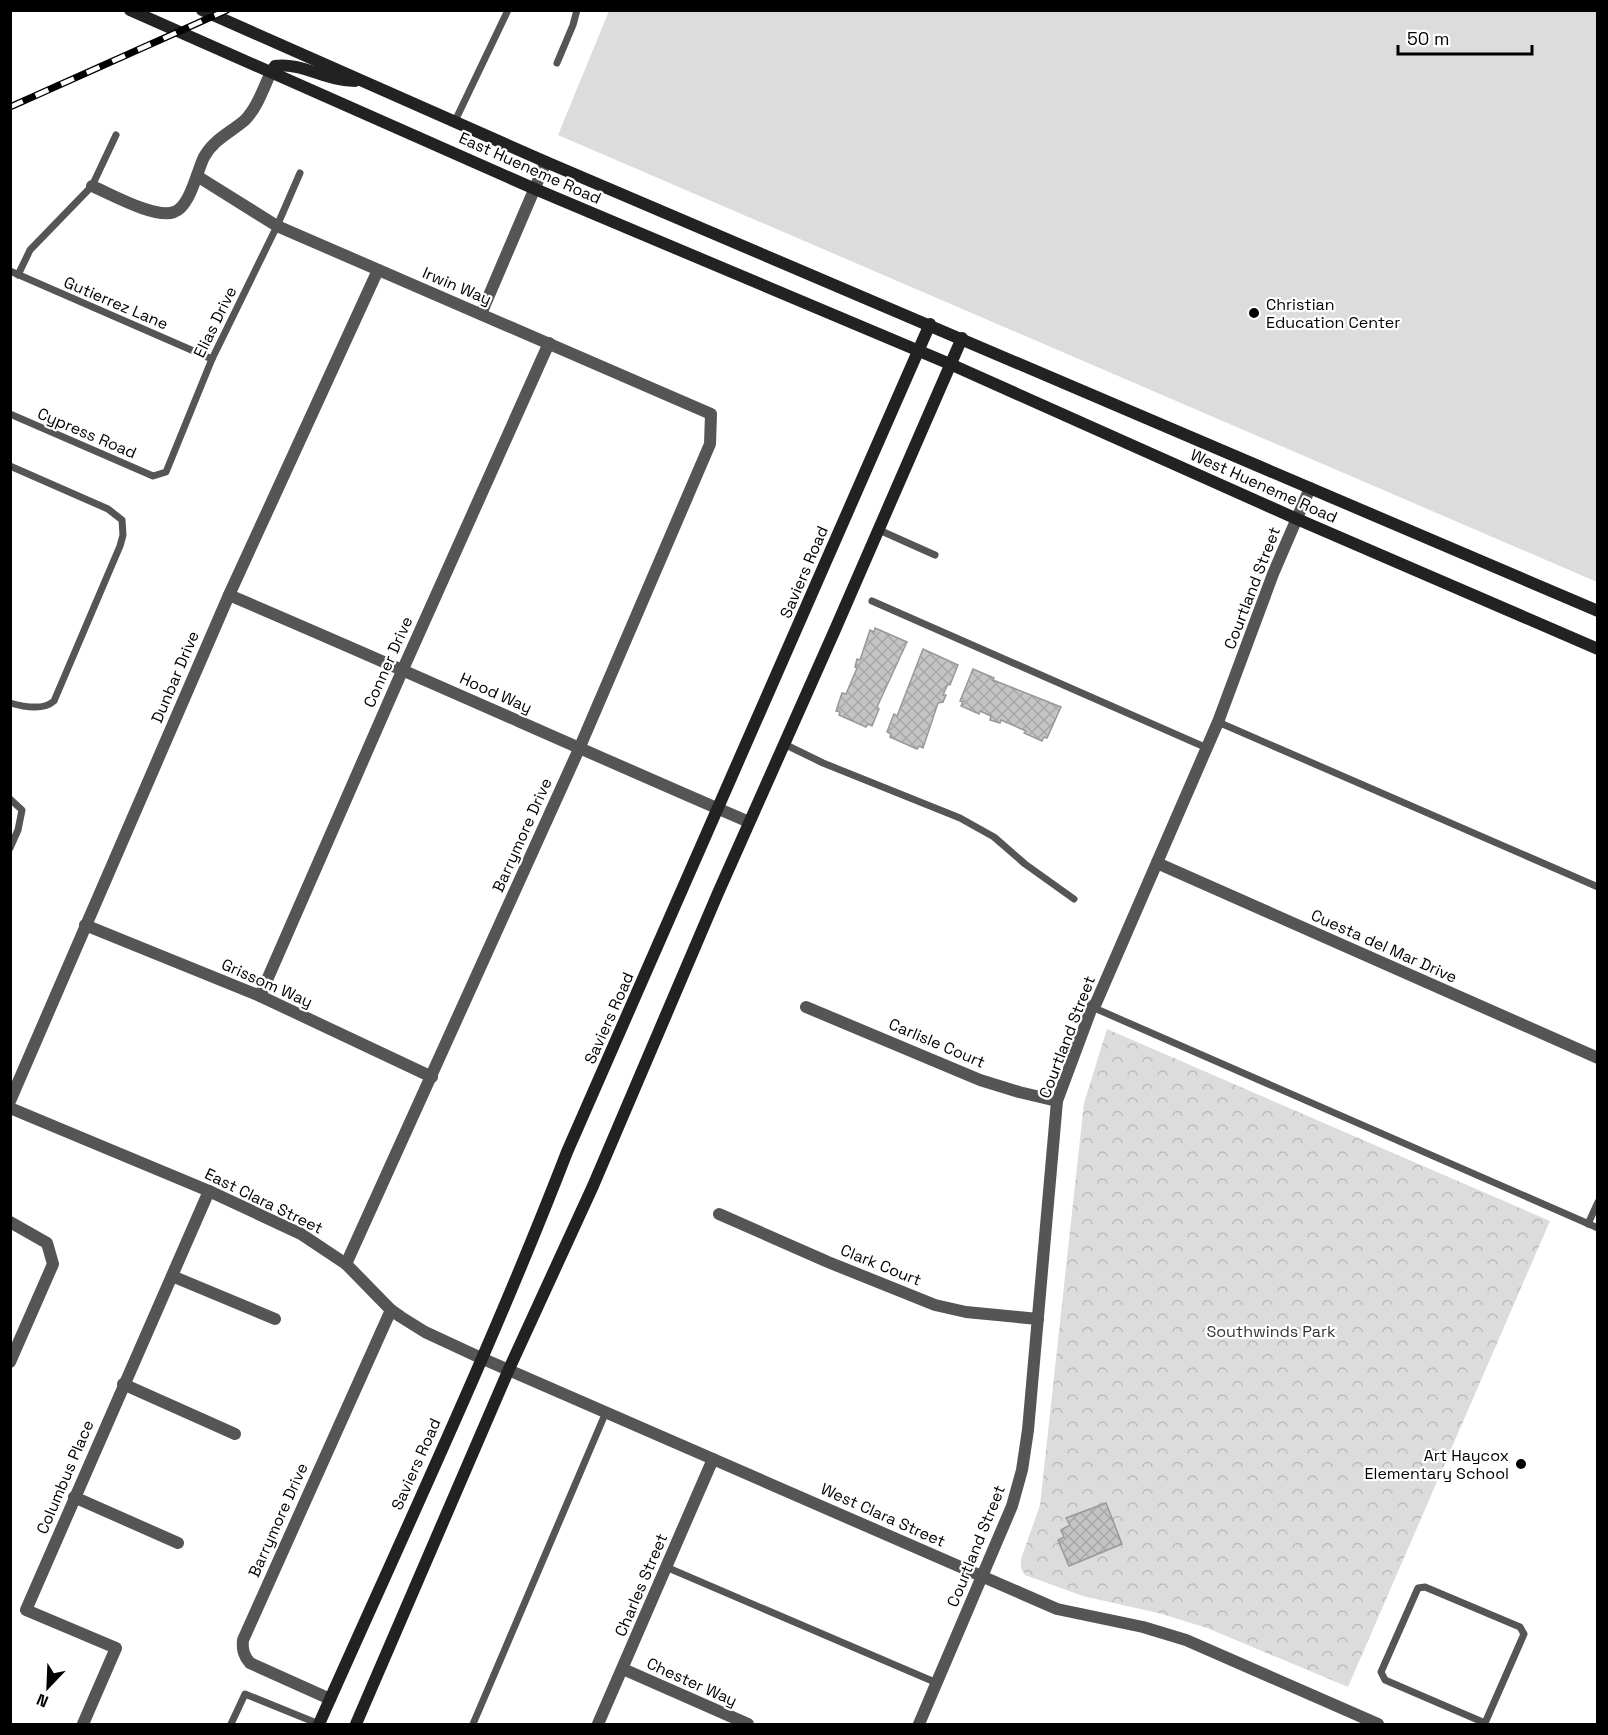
<svg xmlns="http://www.w3.org/2000/svg" width="1608" height="1735" viewBox="0 0 1608 1735" font-family="'Space Grotesk',sans-serif">
	<defs>
		<pattern id="forest-crowns" width="20" height="18" patternUnits="userSpaceOnUse" patternTransform="scale(1.5)"><rect width="20" height="18" fill="#dcdcdc"/><path d="M2 6a3 3 0 1 1 6 0M12 15a3 3 0 1 1 6 0" fill="none" stroke="#bbb"/></pattern>
		<pattern id="building-cross-hatch" width="8" height="8" patternUnits="userSpaceOnUse" patternTransform="scale(1.5)"><rect width="8" height="8" fill="#c4c4c4"/><path d="M0 0l8 8M0 8l8-8" fill="none" stroke="#a7a7a7"/></pattern>
	</defs>
	<rect width="100%" height="100%" fill="#fff"/>
	<!-- green -->
	<path fill="#dcdcdc" d="M609 11H1597V582L558 135Z"/>
	<!-- forest -->
	<path fill="url(#forest-crowns)" d="M1107 1029 1550 1221 1348 1687 1207 1628 1162 1614 1083 1596 1025 1575 1021 1568V1559L1040 1505 1084 1103Z"/>
	<!-- building -->
	<g fill="url(#building-cross-hatch)" stroke="#999" stroke-width="1.5">
		<path d="M875 628 907 642 877 707 879 709 872 726 868 724 866 727 839 715 840 712 836 711 842 693 846 694 857 668 855 667 857 659 860 660 870 630 874 632Z"/>
		<path d="M923 649 958 665 950 685 948 684 943 695H946L943 702 938 703 923 748 919 746 917 749 890 737 891 734 887 732 894 714 897 716Z"/>
		<path d="M973 669 994 678 993 680 1061 707 1047 738 1044 737 1042 741 1024 733 1026 731 1001 720 1000 723 990 720 991 716 980 711 979 714 961 706 963 702 960 701Z"/>
		<path d="M1106 1503 1122 1544 1069 1566 1058 1540 1064 1537 1061 1530 1070 1525 1066 1518Z"/>
	</g>
	<g fill="none" stroke-linecap="round" stroke-linejoin="round">
		<!-- lane -->
		<g stroke="#555" stroke-width="7">
			<path d="M557 63 573 25 577 10"/>
			<path d="M455 121 508 10"/>
			<path d="M10 271 212 359"/>
			<path d="M18 275 30 250 92 186 116 135"/>
			<path d="M10 414 153 476 166 472 212 359 277 226 300 173"/>
			<path d="M10 466 108 509 122 520 123 535 120 546 54 701C43 711 24 707 10 703"/>
			<path d="M879 530 935 555"/>
			<path d="M872 601 1207 748"/>
			<path d="M1218 722 1598 887"/>
			<path d="M784 744 823 763 960 818 994 837 1025 864 1074 899"/>
			<path d="M10 799 22 810 18 830 10 848"/>
			<path d="M1092 1007 1598 1228"/>
			<path d="M1588 1224 1598 1202"/>
			<path d="M666 1567 937 1683"/>
			<path d="M231 1724 245 1694 319 1724"/>
			<path d="M473 1724 606 1412"/>
			<path d="M1484 1724 1485 1723 1524 1634 1520 1627 1425 1587 1418 1588 1381 1672 1385 1680 1485 1723"/>
		</g>
		<!-- street -->
		<g stroke="#555" stroke-width="12">
			<path d="M197 176 277 226 711 414 710 444 579 749 346 1264"/>
			<path d="M92 186C111 194 155 219 174 212 190 207 197 171 204 157 214 139 230 133 245 120 257 108 264 87 271 72"/>
			<path d="M481 314 546 162"/>
			<path d="M229 595C403 669 575 747 749 822"/>
			<path d="M1157 863 1598 1058"/>
			<path d="M85 925 260 996 432 1077"/>
			<path d="M260 996 403 669 549 343"/>
			<path d="M806 1007 980 1080 1019 1092 1057 1101"/>
			<path d="M10 1101 229 595 378 270"/>
			<path d="M10 1108 209 1191 301 1234 346 1264 391 1310 401 1317 425 1332 481 1358 1057 1609 1143 1627 1186 1640 1378 1724"/>
			<path d="M719 1214 828 1262 935 1305 966 1312 1038 1319"/>
			<path d="M10 1222 47 1243 53 1264 10 1362"/>
			<path d="M172 1276 275 1319"/>
			<path d="M123 1384 235 1434"/>
			<path d="M74 1497 178 1543"/>
			<path d="M623 1669 748 1724"/>
			<path d="M330 1699 250 1663C244 1656 242 1650 243 1640L391 1310"/>
			<path d="M83 1724 116 1648 26 1610 209 1191"/>
			<path d="M598 1724 713 1459"/>
			<path d="M919 1724 1012 1506 1022 1470 1028 1430 1057 1101 1092 1007 1096 1003 1218 722 1273 574 1310 488"/>
		</g>
		<!-- secondary -->
		<g stroke="#222" stroke-width="12">
			<path d="M130 10 535 189 950 364 1297 519 1598 649"/>
			<path d="M202 10 546 162 1598 611"/>
			<path d="M271 72 275 66C301 62 326 81 355 81"/>
			<path d="M319 1724C403 1535 492 1346 567 1152L930 324"/>
			<path d="M356 1724 509 1369 593 1186 718 893 834 632 962 338"/>
		</g>
		<defs>
			<path id="rail" d="M10 107 227 10"/>
		</defs>
		<!-- rail casing -->
		<use href="#rail" stroke="#000" stroke-width="7"/>
		<!-- rail -->
		<use href="#rail" stroke="#fff" stroke-width="4.5" stroke-dasharray="14" stroke-linecap="butt"/>
	</g>
	<!-- markers -->
	<g fill="#000" stroke="#fff" stroke-width="2">
		<circle cx="1254" cy="313" r="6"/>
		<circle cx="1521" cy="1464" r="6"/>
	</g>
	<g text-anchor="middle" dominant-baseline="central" stroke-width="4.5" stroke-linejoin="round" paint-order="stroke">
		<!-- street labels -->
		<g font-size="16" fill="#000" stroke="#fff">
			<text transform="translate(530 168) rotate(24)">East Hueneme Road</text>
			<text transform="translate(457 286) rotate(23)">Irwin Way</text>
			<text transform="translate(116 303) rotate(23)">Gutierrez Lane</text>
			<text transform="translate(215 322) rotate(-64)">Elias Drive</text>
			<text transform="translate(87 433) rotate(23)">Cypress Road</text>
			<text transform="translate(1264 486) rotate(24)">West Hueneme Road</text>
			<text transform="translate(804 572) rotate(-67)">Saviers Road</text>
			<text transform="translate(1252 588) rotate(-69)">Courtland Street</text>
			<text transform="translate(388 662) rotate(-66)">Conner Drive</text>
			<text transform="translate(175 677) rotate(-67)">Dunbar Drive</text>
			<text transform="translate(496 693) rotate(24)">Hood Way</text>
			<text transform="translate(522 835) rotate(-66)">Barrymore Drive</text>
			<text transform="translate(1384 946) rotate(24)">Cuesta del Mar Drive</text>
			<text transform="translate(267 983) rotate(24)">Grissom Way</text>
			<text transform="translate(609 1018) rotate(-66)">Saviers Road</text>
			<text transform="translate(1067 1037) rotate(-69)">Courtland Street</text>
			<text transform="translate(937 1043) rotate(23)">Carlisle Court</text>
			<text transform="translate(264 1201) rotate(26)">East Clara Street</text>
			<text transform="translate(881 1265) rotate(22)">Clark Court</text>
			<text transform="translate(416 1464) rotate(-66)">Saviers Road</text>
			<text transform="translate(65 1477) rotate(-67)">Columbus Place</text>
			<text transform="translate(883 1515) rotate(24)">West Clara Street</text>
			<text transform="translate(278 1520) rotate(-66)">Barrymore Drive</text>
			<text transform="translate(976 1546) rotate(-68)">Courtland Street</text>
			<text transform="translate(641 1585) rotate(-67)">Charles Street</text>
			<text transform="translate(692 1682) rotate(24)">Chester Way</text>
		</g>
		<!-- poi labels -->
		<g font-size="16" fill="#000" stroke="#fff" text-anchor="start">
			<text x="1266" y="304">Christian<tspan x="1266" dy="18">Education Center</tspan></text>
			<text x="1509" y="1455" text-anchor="end">Art Haycox<tspan x="1509" dy="18">Elementary School</tspan></text>
		</g>
		<!-- park labels -->
		<g font-size="16" fill="#333" stroke="#fff">
			<text x="1271" y="1331">Southwinds Park</text>
		</g>
	</g>
	<!-- border -->
	<rect width="1608" height="1735" fill="none" stroke="#000000" stroke-width="24"/>
	<!-- north arrow -->
	<g transform="translate(48 1687) rotate(203)" stroke="#ffffff" stroke-width="4.5" paint-order="stroke">
	<path d="M0-4.5L10 22L0 15L-10 22Z" fill="#000000"/>
	<text y="-9" font-size="16" font-weight="bold" text-anchor="middle" fill="#000000">N</text>
	</g>
	<!-- scale -->
	<path d="M1398 45v9h134v-9" fill="none" stroke="#000000" stroke-width="3"/>
	<text x="1407" y="45" font-size="18" fill="#000000" stroke="#ffffff" stroke-width="4.5" paint-order="stroke">50 m</text>
</svg>
